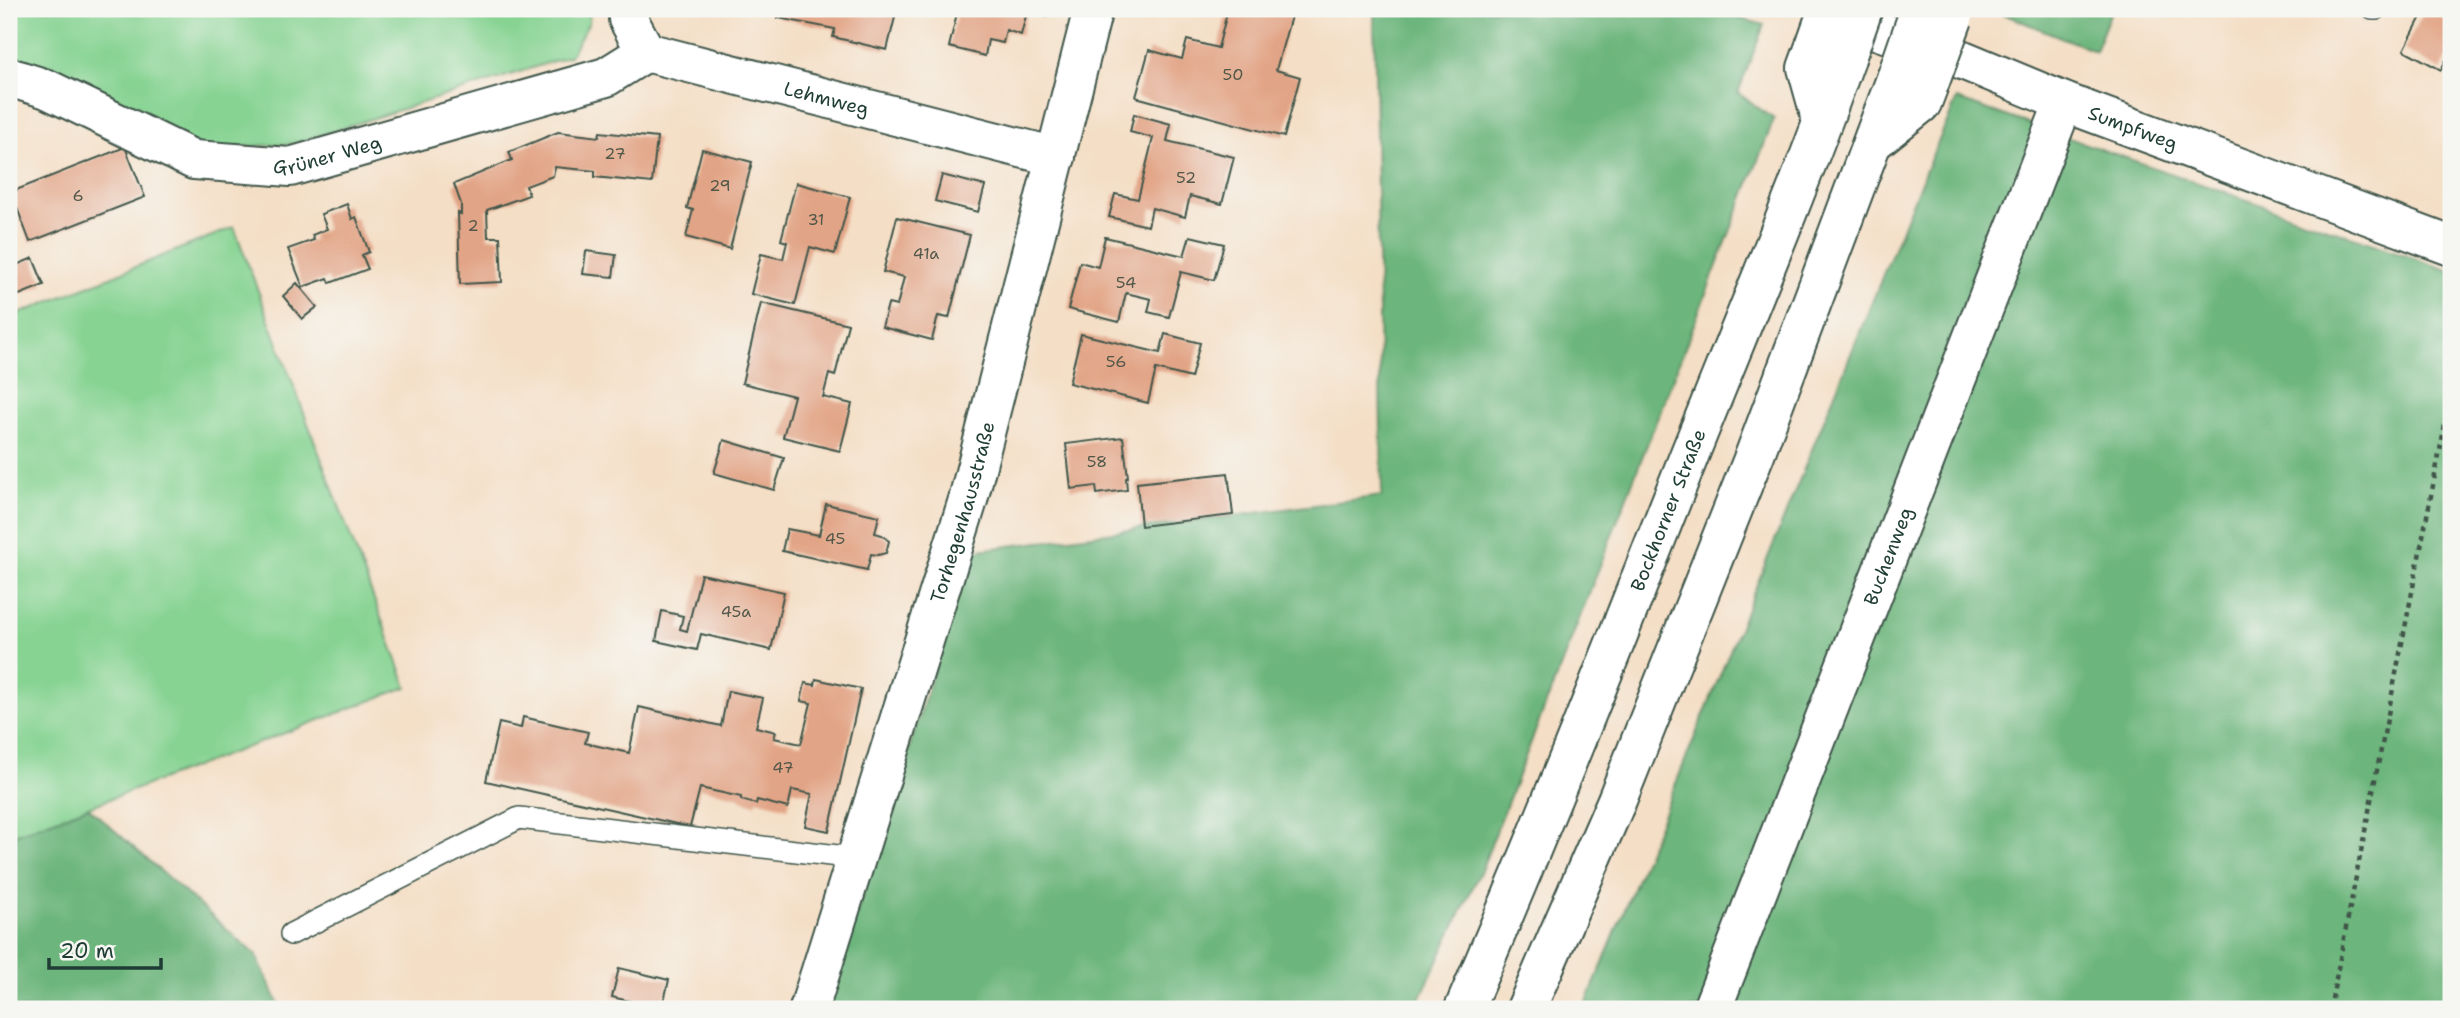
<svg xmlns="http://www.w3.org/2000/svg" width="2460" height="1018" viewBox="0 0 2460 1018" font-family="'Shantell Sans',sans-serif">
	<rect width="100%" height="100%" fill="#f6f6f2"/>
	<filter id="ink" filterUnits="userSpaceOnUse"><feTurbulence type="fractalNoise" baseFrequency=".0143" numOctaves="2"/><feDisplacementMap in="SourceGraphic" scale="14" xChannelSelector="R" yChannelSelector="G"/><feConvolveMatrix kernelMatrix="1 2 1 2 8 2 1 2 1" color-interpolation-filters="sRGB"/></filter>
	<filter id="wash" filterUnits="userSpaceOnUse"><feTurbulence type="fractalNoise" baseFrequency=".00686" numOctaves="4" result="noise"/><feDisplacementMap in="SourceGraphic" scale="28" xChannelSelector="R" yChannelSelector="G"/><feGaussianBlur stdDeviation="1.57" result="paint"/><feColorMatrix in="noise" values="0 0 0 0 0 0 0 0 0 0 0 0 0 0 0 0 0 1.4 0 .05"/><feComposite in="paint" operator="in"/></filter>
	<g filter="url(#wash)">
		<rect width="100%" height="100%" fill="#f4dec5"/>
		<!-- green -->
		<g fill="#86d392" stroke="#528863" stroke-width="2">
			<path d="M9 9H590L589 22 570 56 292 144 204 149 9 59Z"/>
			<path d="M234 227 407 687 9 837V318Z"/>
		</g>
		<!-- forest -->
		<g fill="#6cb57c" stroke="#467958" stroke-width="2">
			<path d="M1374 9H1705L1764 25 1738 93 1774 119 1482 868 1415 1009H826L972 551 1382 496Z"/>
			<path d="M2005 9H2112L2095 51 2003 14Z"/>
			<path d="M1957 99 2451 271V1009H1584L1925 172Z"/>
			<path d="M88 807 256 955 281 1009H9V837Z"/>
		</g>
		<g id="blocks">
			<!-- building -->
			<g fill="#e2a486">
				<path d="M780 9H897L887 50 833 37 835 29 778 18Z"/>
				<path d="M958 9H1049L1047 17 1027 12 1021 35 1006 30 1003 43 988 40 985 56 949 47Z"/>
				<path d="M1228 9H1293L1276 70 1300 77 1284 137 1136 97 1149 50 1182 59 1187 40 1218 48Z"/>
				<path d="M2425 9H2451V50L2441 70 2404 50Z"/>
				<path d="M1134 114 1171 124 1167 141 1234 157 1222 204 1190 196 1185 217 1152 208 1148 226 1109 217 1115 194 1138 199 1153 138 1130 132Z"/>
				<path d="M558 132 599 137 600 132 657 138 652 183 595 177V171L555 167 553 176 526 186 529 195 487 210 488 237H500L502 282 460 284 458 213 461 214V204L454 184 512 160 509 152Z"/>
				<path d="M125 147 145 197 30 242 11 192Z"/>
				<path d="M702 149 752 162 730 249 686 237 693 210 687 208Z"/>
				<path d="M942 175 985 186 978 212 935 201Z"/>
				<path d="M796 183 850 197 835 254 810 247 795 305 751 294 761 254 783 259 787 242 781 240Z"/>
				<path d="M347 204 352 219 356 217 369 252 362 255 368 269 330 283 328 278 303 287 288 249 314 240 312 235 327 229 321 214Z"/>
				<path d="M897 217 970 235 949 318 938 316 932 340 882 327 888 304 897 306 904 277 883 272Z"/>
				<path d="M1190 236 1224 244 1214 280 1181 272 1169 317 1148 312 1151 299 1126 293 1119 322 1068 309 1080 262 1098 267 1105 237 1184 256Z"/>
				<path d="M586 251 616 255 613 277 583 274Z"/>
				<path d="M33 258 44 285 9 299V268Z"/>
				<path d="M297 283 317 307 302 319 283 296Z"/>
				<path d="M761 303 848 324 835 376 829 374 823 397 852 404 840 451 783 437 794 396 742 383Z"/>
				<path d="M1081 334 1160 353 1165 334 1200 343 1191 378 1156 369 1148 403 1069 383Z"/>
				<path d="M1123 437 1128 477 1126 478 1127 490 1097 494 1096 486 1071 489 1066 444Z"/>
				<path d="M724 440 784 458 774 490 714 473Z"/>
				<path d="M1228 473 1233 515 1141 526 1137 483Z"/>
				<path d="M826 504 879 516 875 533 882 535 889 541 886 553 878 555 871 554 867 570 782 551 787 529 819 535Z"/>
				<path d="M701 574 784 592 771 650 701 634 697 650 656 641 662 611 683 616 680 629 687 631Z"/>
				<path d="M816 679 861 689 829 831 805 826 812 794 792 790 788 808 757 800 756 804 741 800V797L700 788 690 827 486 781 499 723 521 728 523 717 588 732 585 743 629 753 639 707 721 726 728 691 763 698 756 727 776 732 774 738 801 744 811 703 801 701 805 683 815 685Z"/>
				<path d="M619 968 669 980 662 1009 612 997Z"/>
			</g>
		</g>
	</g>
	<g filter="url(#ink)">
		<use href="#blocks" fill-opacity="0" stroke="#3f554a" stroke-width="2"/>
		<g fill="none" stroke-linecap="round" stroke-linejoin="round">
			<defs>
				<g id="lane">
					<path d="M2373 9H2376"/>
					<path d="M291 934 519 818 855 858"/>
				</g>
				<g id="street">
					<path id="s1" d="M630 9 628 19 646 52 1056 157"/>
					<path id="s2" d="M1827 13 1963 60 2064 102 2451 246"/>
					<path id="s3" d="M9 77 47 89 194 160 290 167 606 77 646 52"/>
					<path id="s4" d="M809 1009 968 500 1093 9"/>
					<path id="s5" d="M1712 1009 2064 102"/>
				</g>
				<g id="primary">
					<path d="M1815 46 1807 68 1822 122"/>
					<path d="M1873 142 1922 103 1928 87"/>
					<path id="s6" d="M1464 1009C1543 826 1616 641 1689 456 1742 324 1798 192 1846 58"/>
					<path d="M1526 1009 1617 800 1755 454 1897 76"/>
				</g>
			</defs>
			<!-- lane casing -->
			<use href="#lane" stroke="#3f554a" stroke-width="24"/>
			<!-- street casing -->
			<use href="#street" stroke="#3f554a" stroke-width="42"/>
			<!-- primary casing -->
			<use href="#primary" stroke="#3f554a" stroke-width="42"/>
			<!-- path -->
			<path stroke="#3f554a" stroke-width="4.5" stroke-dasharray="5 5" stroke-linecap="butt" d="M2330 1009 2451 394"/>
			<!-- lane -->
			<use href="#lane" stroke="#fff" stroke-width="21"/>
			<!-- street -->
			<use href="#street" stroke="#fff" stroke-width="38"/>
			<!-- primary -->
			<use href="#primary" stroke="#fff" stroke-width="38"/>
			<defs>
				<g id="primary-bridge">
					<path d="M1815 46 1828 9"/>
					<path d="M1846 58 1863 9"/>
					<path d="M1897 76 1920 9"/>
					<path d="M1928 87 1953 19"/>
				</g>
			</defs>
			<!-- primary-bridge casing -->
			<use href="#primary-bridge" stroke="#3f554a" stroke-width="42" stroke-linecap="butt"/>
			<!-- primary-bridge -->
			<use href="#primary-bridge" stroke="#fff" stroke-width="38"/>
		</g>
	</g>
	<g text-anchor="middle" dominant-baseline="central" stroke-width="5" stroke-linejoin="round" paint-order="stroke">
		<!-- number labels -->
		<g font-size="16" fill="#505748">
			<text x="1233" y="74">50</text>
			<text x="615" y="153">27</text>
			<text x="1186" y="177">52</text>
			<text x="720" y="185">29</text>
			<text x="78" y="195">6</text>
			<text x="816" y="219">31</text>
			<text x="473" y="225">2</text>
			<text x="926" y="253">41a</text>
			<text x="1126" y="282">54</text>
			<text x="1116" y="361">56</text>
			<text x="1097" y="461">58</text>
			<text x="835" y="538">45</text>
			<text x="736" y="611">45a</text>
			<text x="783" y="767">47</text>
		</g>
		<!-- street labels -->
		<g font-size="19" fill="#1f3d34" stroke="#f6f6f2">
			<text stroke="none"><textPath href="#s1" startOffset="234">Lehmweg</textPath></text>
			<text stroke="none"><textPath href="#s2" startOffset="327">Sumpfweg</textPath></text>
			<text stroke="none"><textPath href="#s3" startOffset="338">Grüner Weg</textPath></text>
			<text stroke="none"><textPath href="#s6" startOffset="539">Bockhorner Straße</textPath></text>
			<text stroke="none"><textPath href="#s4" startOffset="520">Torhegenhausstraße</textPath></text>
			<text stroke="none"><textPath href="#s5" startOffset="486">Buchenweg</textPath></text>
		</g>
	</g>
	<!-- margin -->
	<rect width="2460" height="1018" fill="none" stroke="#f6f6f2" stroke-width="35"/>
	<!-- scale -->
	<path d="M49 958v10h112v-10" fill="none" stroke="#1f3d34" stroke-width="3.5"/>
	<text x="60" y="958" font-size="21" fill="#1f3d34" stroke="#f6f6f2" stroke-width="5" paint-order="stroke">20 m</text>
</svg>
